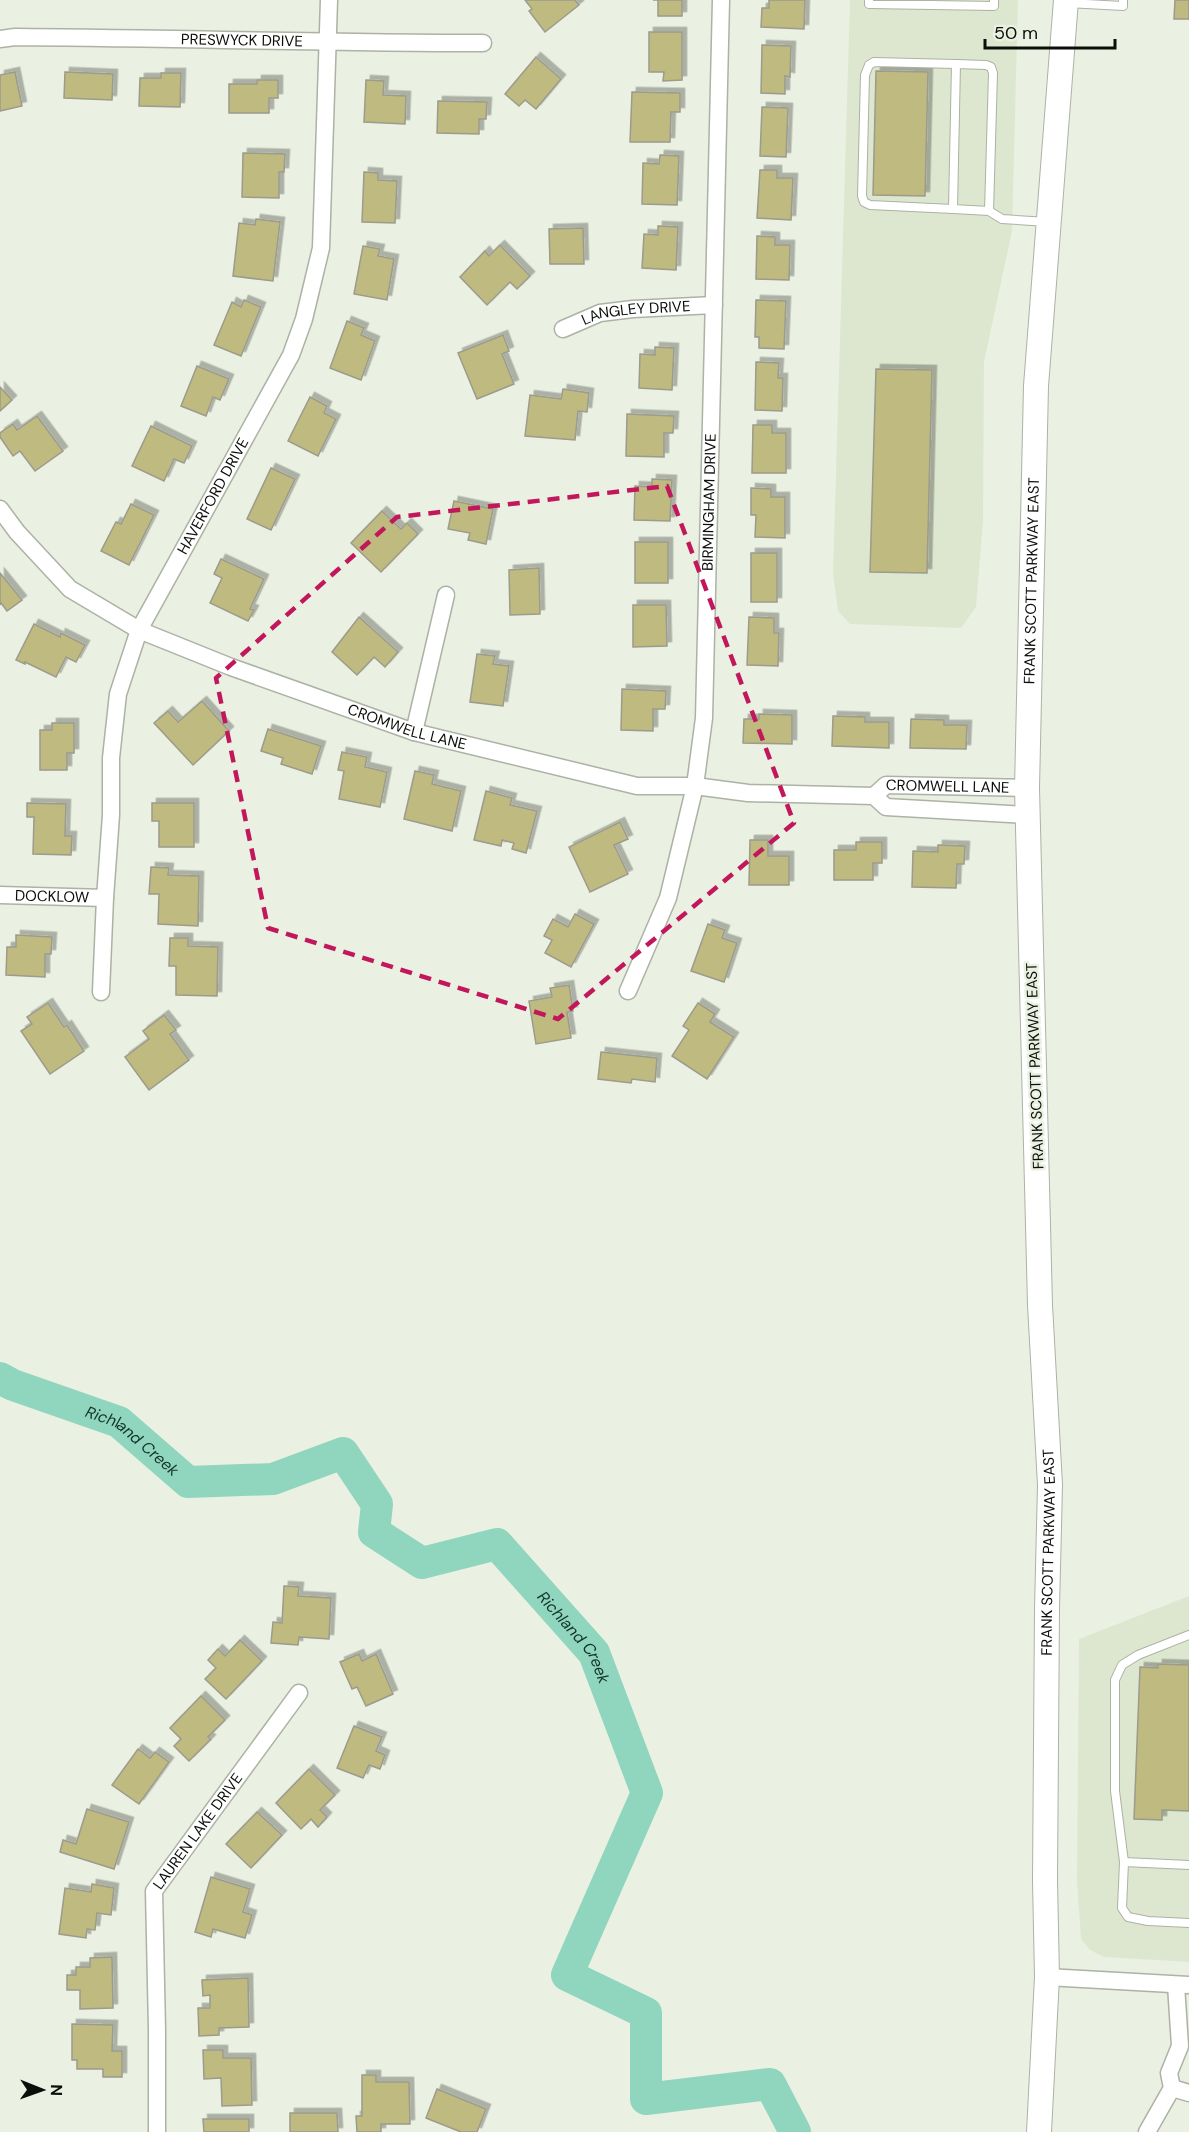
<svg xmlns="http://www.w3.org/2000/svg" width="1189" height="2132" viewBox="0 0 1189 2132" font-family="'DM Sans',sans-serif">
	<defs>
		<filter id="shadow"><feDropShadow dx="4.5" dy="-4.5" stdDeviation="0" flood-color="#0004"/></filter>
	</defs>
	<rect width="100%" height="100%" fill="#eaf1e2"/>
	<!-- built -->
	<g fill="#dde7d0">
		<path d="M850 0H1018L1012 231 984 362 983 521 976 607 961 628 850 624 838 611 833 573Z"/>
		<path d="M1189 1596V1962L1104 1957 1090 1950 1081 1939 1077 1881 1079 1639Z"/>
	</g>
	<g fill="none" stroke-linecap="round" stroke-linejoin="round">
		<!-- river -->
		<path stroke="#90d5be" stroke-width="32" id="s1" d="M0 1378 13 1385 119 1422 188 1482 273 1479 343 1453 377 1504 374 1532 422 1563 497 1544 594 1653 647 1793 567 1975 646 2013V2099L770 2084 795 2132"/>
	</g>
	<!-- building -->
	<g fill="#bfba80" stroke="#9c9b8c" stroke-width="1.5" filter="url(#shadow)">
		<path d="M525 0H575L579 5 545 32 529 11 532 9Z"/>
		<path d="M653 0H682V16H658V0Z"/>
		<path d="M769 0H805L804 29 761 27 762 8H769Z"/>
		<path d="M1175 0H1189V19H1174Z"/>
		<path d="M649 32H682V80L663 81 664 72H649Z"/>
		<path d="M762 45 791 46 790 77 785 76V94L761 93Z"/>
		<path d="M536 57 561 79 536 109 525 100 519 106 505 94Z"/>
		<path d="M876 71 928 72 925 196 873 195Z"/>
		<path d="M15 72 22 106 0 111V75Z"/>
		<path d="M65 72 113 74 112 100 64 98Z"/>
		<path d="M161 73H181L180 107 139 106 140 78H161Z"/>
		<path d="M257 80H278V98H269V113H229V84H257Z"/>
		<path d="M366 80 384 81 383 95 406 96 405 124 364 122Z"/>
		<path d="M632 92 680 93V112H671L670 142H630Z"/>
		<path d="M438 101 487 102 486 119H479V134L437 133Z"/>
		<path d="M762 107 788 108 786 157 760 156Z"/>
		<path d="M243 153 285 154 284 172H279V198L242 197Z"/>
		<path d="M660 155 679 156 677 205 642 204 643 163 659 164Z"/>
		<path d="M760 170H777V178H793L791 220 757 218Z"/>
		<path d="M364 172 378 173V180L397 181 395 223 362 222Z"/>
		<path d="M256 219 280 222 273 281 233 276 239 223 255 225Z"/>
		<path d="M658 226 678 227 676 270 642 268 644 234 658 235Z"/>
		<path d="M583 228 584 264H550L549 229Z"/>
		<path d="M757 236 775 237V245H790L789 280 756 279Z"/>
		<path d="M500 245 530 276 517 289 510 282 487 305 460 277 485 251 489 256Z"/>
		<path d="M363 246 380 249 378 256 394 259 387 300 354 294Z"/>
		<path d="M244 300 261 307 241 356 214 345 232 302 241 307Z"/>
		<path d="M756 300 786 301 784 349 759 348V337H755Z"/>
		<path d="M347 321 364 328 361 335 375 341 361 380 330 368Z"/>
		<path d="M503 335 509 351 502 354 514 384 477 399 458 353Z"/>
		<path d="M655 347 674 348 672 390 639 388 640 354 655 355Z"/>
		<path d="M756 362 779 363 778 378H783L782 411 755 410Z"/>
		<path d="M197 366 229 379 220 400 213 397 206 416 181 406Z"/>
		<path d="M876 369 932 370 927 573 870 572Z"/>
		<path d="M0 387 12 400 0 411Z"/>
		<path d="M563 389 589 393 587 412 578 411 575 440 525 436 530 395 561 399Z"/>
		<path d="M310 397 327 406 324 413 336 419 318 456 288 441Z"/>
		<path d="M627 414 674 416 673 433H664V457L626 456Z"/>
		<path d="M37 416 63 451 35 471 20 451 13 456 0 437V433L13 424 17 430Z"/>
		<path d="M753 425H772V433H786V473H752Z"/>
		<path d="M151 426 192 446 184 463 174 459 164 481 132 466Z"/>
		<path d="M271 468 295 479 271 530 247 519Z"/>
		<path d="M652 479 672 480 670 521 634 520 635 486 652 487Z"/>
		<path d="M751 488 771 489V497H785V538L755 537 756 515H751Z"/>
		<path d="M454 501 493 509 486 544 468 540 470 533 448 529Z"/>
		<path d="M131 504 154 515 129 565 101 551 116 522 121 524Z"/>
		<path d="M382 511 401 529 407 523 418 534 381 572 351 543Z"/>
		<rect x="635" y="542" width="33" height="41"/>
		<rect x="751" y="553" width="26" height="49"/>
		<path d="M221 559 264 579 250 609 254 610 248 621 210 603 222 578 214 574Z"/>
		<path d="M539 568 540 614 510 615 509 570Z"/>
		<path d="M0 573 22 600 7 611 1 603 0 605Z"/>
		<path d="M633 605H666L667 646 633 647Z"/>
		<path d="M359 617 398 652 385 667 374 657 357 675 332 652Z"/>
		<path d="M749 617 774 618V633H779L778 666 747 665Z"/>
		<path d="M34 624 60 637 61 633 85 645 76 662 66 657 56 677 25 662V664L16 660Z"/>
		<path d="M477 654 495 656 493 664 509 666 503 706 470 702Z"/>
		<path d="M622 689 666 691 665 709H653V731L621 730Z"/>
		<path d="M202 701 229 731 193 765 154 723 168 711 178 722Z"/>
		<path d="M759 714 792 715V744L743 743 744 719H759Z"/>
		<path d="M833 716 865 717V722H889V748L832 746Z"/>
		<path d="M911 719 944 720V725H967L966 749 910 748Z"/>
		<path d="M52 723H74V753H67V770H40V730H52Z"/>
		<path d="M268 729 321 746 312 774 281 764 283 758 261 751Z"/>
		<path d="M342 752 367 757 365 767 387 772 380 807 339 799 344 771 338 770Z"/>
		<path d="M415 771 434 775 432 784 461 791 452 831 404 819Z"/>
		<path d="M486 791 512 798 510 805 537 811 526 853 512 849 514 843 502 840 501 846 474 840Z"/>
		<path d="M27 803 66 804 65 836H72L71 855 33 854 34 817H27Z"/>
		<path d="M152 803H194V847H159V821H152Z"/>
		<path d="M620 822 628 839 614 845 628 874 590 892 569 847Z"/>
		<path d="M750 840H768V856H789V885H749Z"/>
		<path d="M856 842H882V863H873V880H834V850H856Z"/>
		<path d="M938 845 965 846 964 864H957L956 888 912 887 913 851 938 852Z"/>
		<path d="M151 867 169 868 168 875 199 876 198 926 158 924 159 894H149Z"/>
		<path d="M575 914 594 924 571 967 545 953 552 940 544 936 553 919 568 927Z"/>
		<path d="M708 924 725 930 722 938 737 943 724 982 691 971Z"/>
		<path d="M16 935 52 937 51 954H45V977L6 975 7 947H16Z"/>
		<path d="M170 938H188V946L218 947 217 996 176 995V966H169Z"/>
		<path d="M569 985 573 1011 567 1012 571 1038 536 1044 529 1001 552 997 550 988Z"/>
		<path d="M48 1003 64 1027 67 1025 84 1051 50 1074 21 1031 32 1024 27 1017Z"/>
		<path d="M698 1003 715 1014 710 1022 734 1037 707 1079 672 1056 689 1030 683 1026Z"/>
		<path d="M164 1015 176 1030 170 1034 189 1060 149 1090 125 1057 149 1039 143 1031Z"/>
		<path d="M601 1052 657 1058 655 1082 632 1079 631 1083 598 1079Z"/>
		<path d="M284 1586 299 1587 298 1596 331 1598 329 1639 299 1637 298 1645 271 1643 273 1622 282 1623Z"/>
		<path d="M240 1640 262 1661 226 1699 205 1679 216 1668 208 1660 218 1649 225 1656Z"/>
		<path d="M359 1654 362 1661 376 1654 393 1694 366 1706 357 1687 352 1689 340 1662Z"/>
		<path d="M1158 1664 1189 1665V1811L1162 1810V1820L1134 1819 1140 1667 1158 1668Z"/>
		<path d="M201 1696 225 1720 208 1737 211 1739 189 1761 174 1746 181 1739 170 1728Z"/>
		<path d="M354 1726 382 1737 376 1751 385 1755 380 1769 369 1765 363 1778 337 1768Z"/>
		<path d="M138 1749 150 1758 155 1752 169 1762 139 1804 112 1785Z"/>
		<path d="M309 1769 335 1795 320 1810 327 1817 318 1827 311 1819 301 1829 276 1803Z"/>
		<path d="M87 1809 129 1822 114 1869 60 1852 63 1840 76 1844Z"/>
		<path d="M257 1812 282 1835 251 1868 226 1844Z"/>
		<path d="M211 1877 250 1889 243 1912 252 1915 245 1938 213 1929 211 1937 195 1932Z"/>
		<path d="M92 1884 114 1888 111 1915 97 1913 95 1930 87 1929 86 1938 59 1934 65 1888 91 1892Z"/>
		<path d="M112 1957 113 2008 80 2009V1990H67V1975H76V1967H90V1958Z"/>
		<path d="M248 1978 249 2027 219 2028V2035L199 2036 198 2008H210V1995L203 1996 202 1980Z"/>
		<path d="M72 2024 113 2025 112 2051H122V2077H103V2069H77V2060H72Z"/>
		<path d="M203 2050H223V2058H251L252 2105 222 2106 221 2078 204 2079Z"/>
		<path d="M362 2075H376V2082H409L410 2124H381V2132H357L356 2116H362Z"/>
		<path d="M437 2089 486 2109 477 2132H461L426 2118Z"/>
		<path d="M290 2113H337L338 2132H290Z"/>
		<path d="M203 2119H249V2132H204Z"/>
	</g>
	<g fill="none" stroke-linecap="round" stroke-linejoin="round">
		<defs>
			<g id="service">
				<path d="M869 0V4L994 6V0"/>
				<path d="M1067 3 1123 6V0"/>
				<path d="M953 209 870 205 864 202 862 196 865 75 869 65 874 62 956 64"/>
				<path d="M989 211 953 209 956 64 986 65 991 67 993 73 989 211 1002 219 1048 222"/>
				<path d="M1124 1862 1115 1791V1680L1122 1665 1138 1655 1189 1635"/>
				<path d="M1189 1865 1124 1862 1122 1908 1128 1917 1148 1921 1189 1923"/>
			</g>
			<g id="minor">
				<path id="s2" d="M0 39 15 37C171 38 327 43 483 43"/>
				<path id="s3" d="M563 329 600 313 633 309 714 305"/>
				<path id="s4" d="M0 509 17 532 70 589 139 630 231 667 414 732 637 786H695L748 793 874 796 886 807 1028 815"/>
				<path d="M414 732 446 595"/>
				<path id="s5" d="M874 796 886 785 1027 788"/>
				<path id="s6" d="M0 895 105 898"/>
				<path id="s7" d="M628 991 668 898 695 786 704 718 721 0"/>
				<path id="s8" d="M101 992 105 898 111 815V758L118 694 139 630 291 355 304 319 321 248 329 0"/>
				<path d="M1047 1977 1189 1985"/>
				<path d="M1172 2088 1189 2093"/>
				<path id="s9" d="M157 2132V2030L154 1891 299 1693"/>
				<path d="M1147 2132 1172 2088 1169 2073 1180 2046 1176 1985"/>
			</g>
			<g id="secondary">
				<path id="s10" d="M1039 2132 1047 1977 1045 1881 1047 1609 1050 1485 1040 1305 1027 788 1036 386 1066 0"/>
			</g>
		</defs>
		<!-- service casing -->
		<use href="#service" stroke="#acb2a4" stroke-width="10"/>
		<!-- minor casing -->
		<use href="#minor" stroke="#acb2a4" stroke-width="19"/>
		<!-- secondary casing -->
		<use href="#secondary" stroke="#acb2a4" stroke-width="26"/>
		<!-- service -->
		<use href="#service" stroke="#fff" stroke-width="8"/>
		<!-- minor -->
		<use href="#minor" stroke="#fff" stroke-width="16"/>
		<!-- secondary -->
		<use href="#secondary" stroke="#fff" stroke-width="24"/>
	</g>
	<!-- marked area -->
	<path fill="none" stroke="#c2185b" stroke-width="4.5" stroke-dasharray="12 8" stroke-linejoin="round" d="M667 486 794 823 558 1019 268 928 216 678 397 517Z"/>
	<g text-anchor="middle" dominant-baseline="central" stroke-width="5" stroke-linejoin="round" paint-order="stroke">
		<!-- street labels -->
		<g font-size="15" fill="#0b0e09" stroke="#eaf1e2">
			<text stroke="none"><textPath href="#s2" startOffset="242">PRESWYCK DRIVE</textPath></text>
			<text stroke="none"><textPath href="#s3" startOffset="76">LANGLEY DRIVE</textPath></text>
			<text stroke="none"><textPath href="#s8" startOffset="519">HAVERFORD DRIVE</textPath></text>
			<text stroke="none"><textPath href="#s7" startOffset="501">BIRMINGHAM DRIVE</textPath></text>
			<text stroke="none"><textPath href="#s10" startOffset="1552">FRANK SCOTT PARKWAY EAST</textPath></text>
			<text stroke="none"><textPath href="#s4" startOffset="472">CROMWELL LANE</textPath></text>
			<text stroke="none"><textPath href="#s5" startOffset="78">CROMWELL LANE</textPath></text>
			<text stroke="none"><textPath href="#s6" startOffset="52">DOCKLOW</textPath></text>
			<text transform="translate(1035 1066) rotate(-92)">FRANK SCOTT PARKWAY EAST</text>
			<text stroke="none"><textPath href="#s10" startOffset="580">FRANK SCOTT PARKWAY EAST</textPath></text>
			<text stroke="none"><textPath href="#s9" startOffset="315">LAUREN LAKE DRIVE</textPath></text>
		</g>
		<!-- water labels -->
		<g font-size="16" font-style="italic" fill="#123329" stroke="#eaf1e2">
			<text stroke="none"><textPath href="#s1" startOffset="148">Richland Creek</textPath></text>
			<text stroke="none"><textPath href="#s1" startOffset="724">Richland Creek</textPath></text>
		</g>
	</g>
	<!-- north arrow -->
	<g transform="translate(42 2090) rotate(91)" stroke="#eaf1e2" stroke-width="4.5" paint-order="stroke">
	<path d="M0-4.5L10 22L0 15L-10 22Z" fill="#0b0e09"/>
	<text y="-9" font-size="16" font-weight="bold" text-anchor="middle" fill="#0b0e09">N</text>
	</g>
	<!-- scale -->
	<path d="M985 39v9h130v-9" fill="none" stroke="#0b0e09" stroke-width="3"/>
	<text x="994" y="39" font-size="18" fill="#0b0e09" stroke="#eaf1e2" stroke-width="4.5" paint-order="stroke">50 m</text>
</svg>
